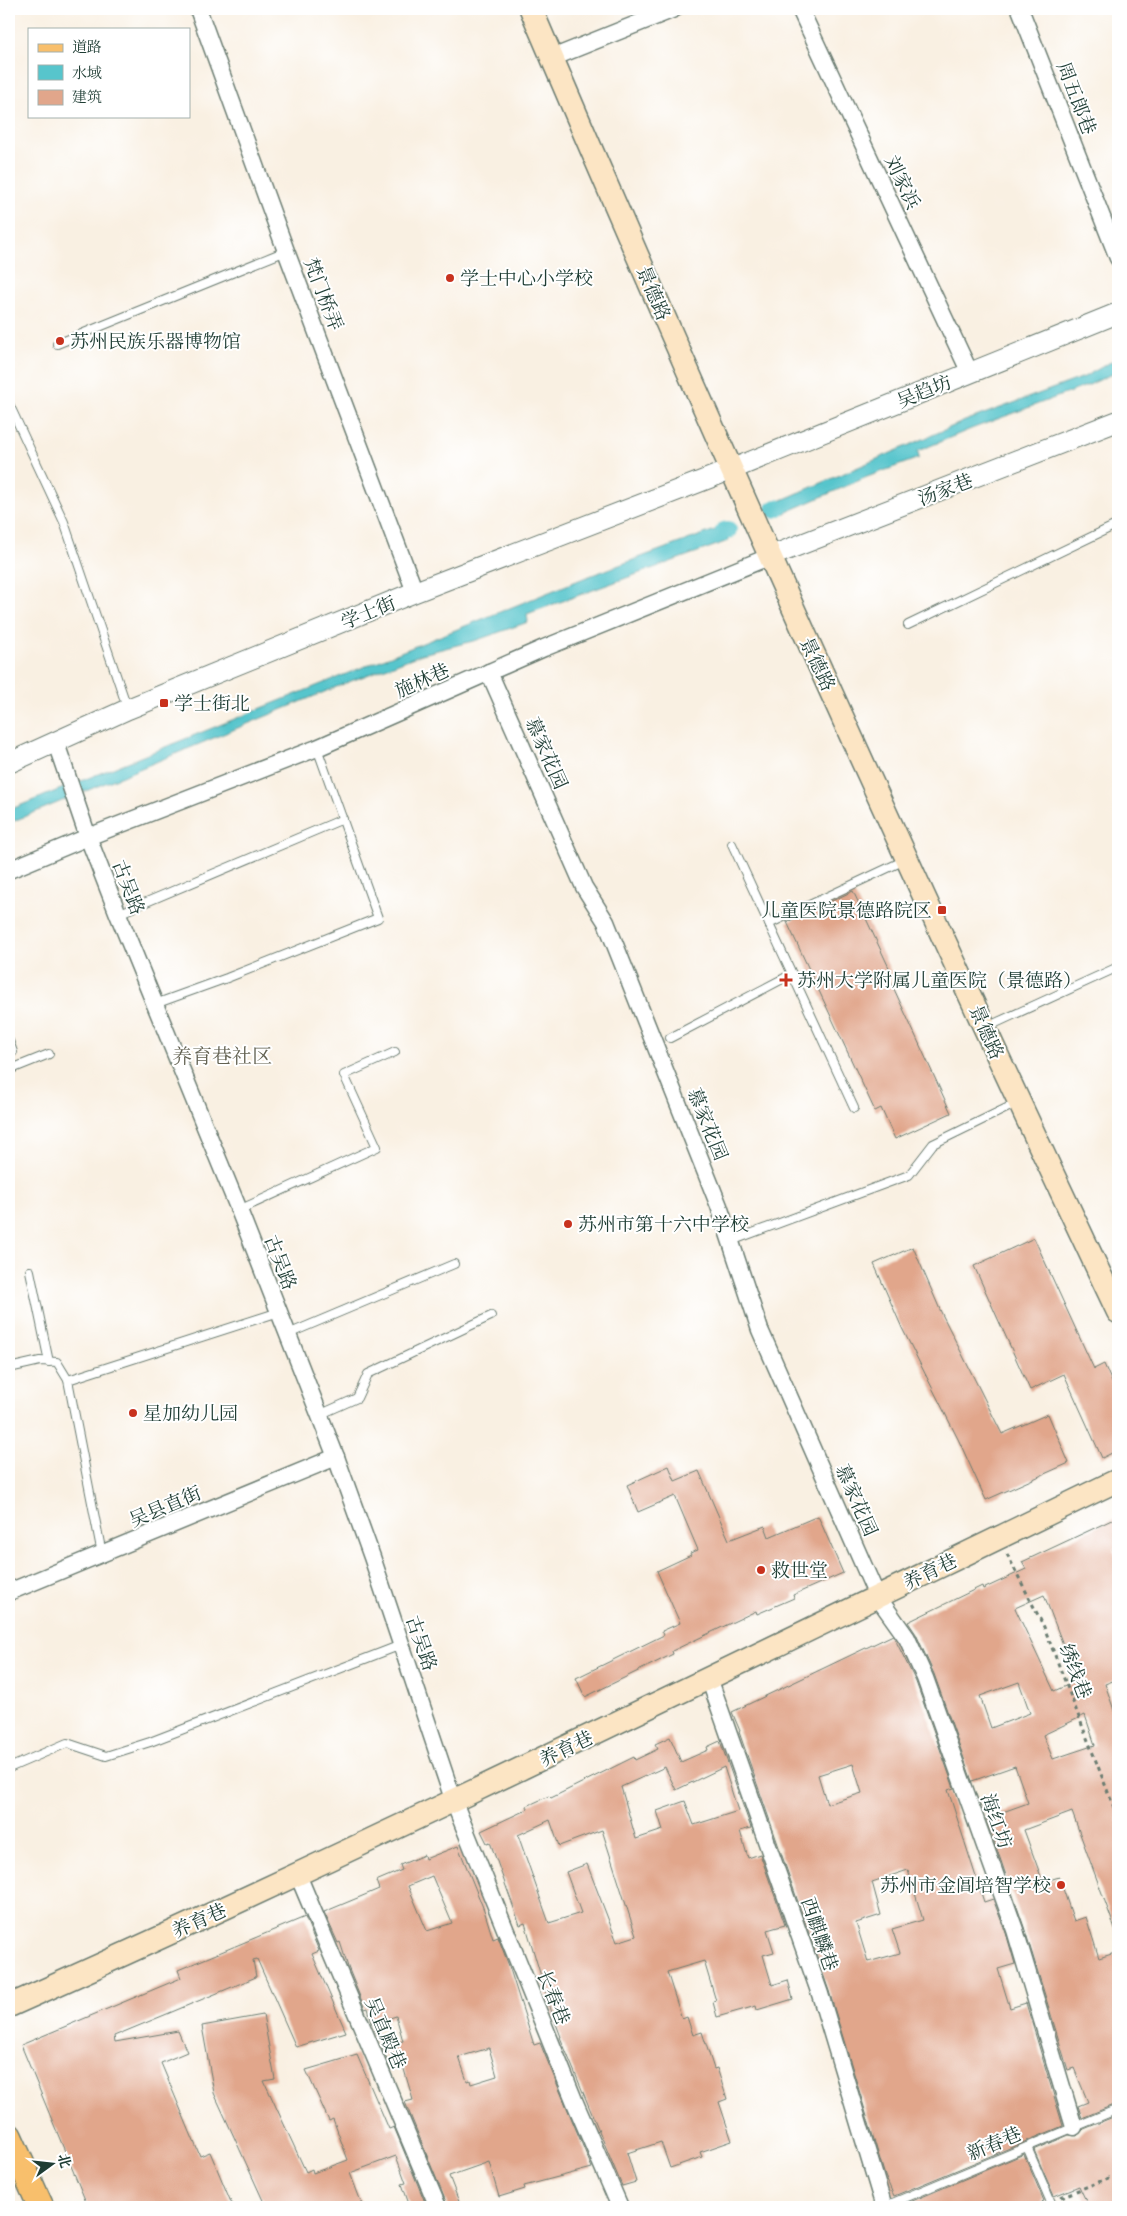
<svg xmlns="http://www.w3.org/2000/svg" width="1127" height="2216" viewBox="0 0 1127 2216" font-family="'Gentium Book Plus','Noto Serif SC',serif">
	<rect width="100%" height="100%" fill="#fff"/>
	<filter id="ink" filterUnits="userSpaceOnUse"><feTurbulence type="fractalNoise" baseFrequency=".02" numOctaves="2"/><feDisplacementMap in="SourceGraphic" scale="10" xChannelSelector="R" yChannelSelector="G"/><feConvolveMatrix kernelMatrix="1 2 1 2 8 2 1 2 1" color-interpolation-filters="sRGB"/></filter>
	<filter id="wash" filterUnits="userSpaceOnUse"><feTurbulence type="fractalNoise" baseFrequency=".0096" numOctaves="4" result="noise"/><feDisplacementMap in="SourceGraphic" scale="20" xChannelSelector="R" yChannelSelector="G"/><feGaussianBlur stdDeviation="1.12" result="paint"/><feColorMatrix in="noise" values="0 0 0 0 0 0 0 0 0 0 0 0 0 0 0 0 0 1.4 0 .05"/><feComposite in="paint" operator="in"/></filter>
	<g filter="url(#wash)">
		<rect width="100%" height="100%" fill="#f9f0e2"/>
		<!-- water -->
		<g fill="#57c5cc" stroke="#3b8180">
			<path d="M1118 358V371L1089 385 971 429 918 451 919 458 867 477 780 515 775 503 965 421 1084 377Z"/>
			<path d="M723 527 728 541 527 614 528 622 477 640 422 654 346 683 9 823V810L584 578Z"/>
		</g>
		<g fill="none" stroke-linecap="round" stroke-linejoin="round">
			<!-- canal -->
			<g stroke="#57c5cc" stroke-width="18">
				<path d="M774 509 777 508"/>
				<path d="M724 531 728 530"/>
			</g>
		</g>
		<g id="blocks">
			<!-- building -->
			<g fill="#e1a68b" fill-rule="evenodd">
				<path d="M853 891 892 974 888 976 951 1113 895 1139 881 1108 875 1111 787 922Z"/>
				<path d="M1034 1238 1094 1369 1104 1364 1118 1396V1450L1102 1458 1064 1374 1030 1390 974 1266Z"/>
				<path d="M913 1247 941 1312 1002 1434 1048 1414 1069 1463 986 1500 959 1441 902 1328 874 1264Z"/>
				<path d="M669 1466 675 1481 699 1471 729 1540 765 1526 769 1537 818 1516 843 1573 793 1595 794 1598 757 1614 756 1611 672 1651 673 1654 585 1697 576 1678 664 1635 662 1631 680 1623 657 1571 691 1555 690 1553 698 1550 675 1496 638 1512 627 1485Z"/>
				<path d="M1118 1517V1547L1113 1549 1118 1562V1679L1105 1684 1118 1722V1934H1117L1072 1812 1024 1830 1043 1882 1059 1877 1074 1921 1086 1917 1099 1958 1118 1952V2103L1082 2118 1078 2106 1088 2102 1074 2068 1068 2070 1024 1927 986 1818 1028 1803 1015 1766 972 1781 934 1674 916 1634 908 1622 982 1586 983 1589 1026 1569 1022 1562ZM1044 1595 1077 1681 1054 1691 1015 1608ZM1019 1682 1030 1713 991 1728 980 1696ZM1085 1715 1095 1745 1053 1759 1043 1735Z"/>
				<path d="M893 1635 916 1682 954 1788 948 1790 984 1902 993 1899 1006 1933 1015 1964 998 1969 1010 2008 1026 2003 1063 2126 894 2196 885 2176 829 1991 739 1732 740 1731 732 1712ZM853 1764 862 1793 827 1804 818 1775ZM908 1870 923 1920 892 1929 900 1953 868 1962 856 1923 881 1915 872 1882Z"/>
				<path d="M670 1737 681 1762 708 1750 707 1747 720 1741 751 1828 740 1831 748 1858 760 1854 785 1925 767 1930 774 1952 763 1955 772 1985 788 1980 793 1999 757 2010 756 2006 717 2017 713 2002 716 2001 704 1961 667 1972 682 2019 687 2017 693 2035 702 2032 714 2069 717 2068 727 2099 719 2102 732 2141 700 2152 702 2157 670 2168 661 2142 627 2153 636 2182 622 2186 560 2037H561L552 2013 525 1923 520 1925 490 1842 487 1843 481 1831 528 1809 527 1806 549 1796 551 1798 634 1757 635 1760 658 1749 655 1744ZM665 1767 676 1790 724 1767 738 1811 694 1825 685 1801 657 1811 663 1830 636 1839 621 1787ZM550 1820 559 1846 602 1830 636 1936 617 1942 587 1864 566 1872 581 1913 549 1923 518 1835Z"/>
				<path d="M458 1846 484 1910 493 1939 498 1937 509 1966 534 2045 540 2043 592 2168 524 2186 525 2189 499 2197 489 2162 449 2176 461 2207H448L405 2102 413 2100 403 2066 391 2070 382 2047 403 2041 396 2016 372 2024 368 2008 365 2009 348 1967 340 1942 338 1943 324 1912 379 1889 376 1881 402 1870 400 1865 424 1855 425 1859ZM432 1876 452 1923 427 1931 408 1886ZM489 2048 497 2076 471 2084 470 2080 467 2081 459 2057Z"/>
				<path d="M305 1917 319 1951 312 1954 346 2032 296 2047 257 1959 253 1960 256 1977 114 2036 115 2042 178 2031 187 2052 161 2063 200 2156 210 2152 233 2207H88L21 2045 181 1978 178 1970Z"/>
				<path d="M263 2015 275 2079 264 2081 306 2172 312 2169 313 2173 348 2160 333 2119 329 2121 306 2070 357 2055 389 2129 394 2127 427 2207H410L402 2184 406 2183 396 2156 350 2173 363 2207H266L214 2093 202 2026Z"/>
				<path d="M1118 2115V2207H1089L1079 2186 1054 2196 1034 2150 1069 2135 1077 2136 1084 2129Z"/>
				<path d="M1024 2154 1044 2201 1041 2202 1044 2207H898Z"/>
			</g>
		</g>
	</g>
	<g filter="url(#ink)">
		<use href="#blocks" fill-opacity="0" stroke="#6b7c71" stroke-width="1"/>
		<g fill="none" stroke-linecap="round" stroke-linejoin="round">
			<defs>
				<g id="service">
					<path d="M57 344 286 251"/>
					<path d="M9 404 64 522 127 707"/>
					<path d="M908 625 1118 524"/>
					<path d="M732 844 854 1108"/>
					<path d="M118 914 343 819"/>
					<path d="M769 924 905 860"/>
					<path d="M155 1004 227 978 378 918 317 748"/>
					<path d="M987 1027 1118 967"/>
					<path d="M670 1038 792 974"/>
					<path d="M9 1041 13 1052"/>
					<path d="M9 1070 49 1054"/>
					<path d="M239 1210 377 1147 344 1075 395 1052"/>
					<path d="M731 1241 909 1175 933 1144 1017 1103"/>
					<path d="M30 1271 49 1362"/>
					<path d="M288 1334 454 1264"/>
					<path d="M9 1368 40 1361 57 1362 68 1380 102 1554"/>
					<path d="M68 1380 279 1312"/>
					<path d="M319 1415 357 1398 368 1374 491 1316"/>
					<path d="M9 1768 67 1743 106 1756 150 1742 401 1645"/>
					<path d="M1027 2147 1053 2207"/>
					<path d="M883 2207 1118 2109"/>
				</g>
				<g id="minor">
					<path d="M198 9 286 251 415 592"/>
					<path d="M800 9 970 373"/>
					<path d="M1020 9 1118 258"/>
					<path d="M552 58 674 9"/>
					<path d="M489 672 584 887 606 922 719 1206 760 1330 877 1596 907 1638 925 1678 1015 1930 1074 2127"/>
					<path d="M56 743 88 837 118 914 239 1210 336 1457 372 1557 454 1802 576 2105 620 2207"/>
					<path d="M9 870 88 837 317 748 544 648 771 556"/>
					<path d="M9 1592 336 1457"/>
					<path d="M709 1678 820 1994 884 2207"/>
					<path d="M298 1875 438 2207"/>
				</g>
				<g id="tertiary">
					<path d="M771 556 1118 421"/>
					<path d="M9 763 128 709 415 592 730 470 1118 313"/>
				</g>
				<g id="secondary">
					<path d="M531 9C718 447 914 882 1118 1312"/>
					<path d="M9 2006C383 1839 750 1658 1118 1480"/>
				</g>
				<path id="primary" d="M9 2136 41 2207"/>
			</defs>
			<!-- service casing -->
			<use href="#service" stroke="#6b7c71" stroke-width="10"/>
			<!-- minor casing -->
			<use href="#minor" stroke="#6b7c71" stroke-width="19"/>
			<!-- tertiary casing -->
			<use href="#tertiary" stroke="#6b7c71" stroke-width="22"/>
			<!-- secondary casing -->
			<use href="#secondary" stroke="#6b7c71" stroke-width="25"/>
			<!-- primary casing -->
			<use href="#primary" stroke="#6b7c71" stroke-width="28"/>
			<!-- path -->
			<g stroke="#6b7c71" stroke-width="3" stroke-dasharray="4 4" stroke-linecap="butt">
				<path d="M1007 1554 1044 1627 1118 1818"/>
				<path d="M1061 2197 1118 2174"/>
			</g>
			<!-- service -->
			<use href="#service" stroke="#fff" stroke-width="8"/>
			<!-- minor -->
			<use href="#minor" stroke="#fff" stroke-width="16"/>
			<!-- tertiary -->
			<use href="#tertiary" stroke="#fff" stroke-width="20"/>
			<!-- secondary -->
			<use href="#secondary" stroke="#fce5c4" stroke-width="22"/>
			<!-- primary -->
			<use href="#primary" stroke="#f8bf6c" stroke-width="25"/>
		</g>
	</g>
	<!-- markers -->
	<g fill="#c8321e" stroke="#fff" stroke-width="2">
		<circle cx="450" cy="278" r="5"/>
		<circle cx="60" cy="341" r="5"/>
		<rect x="159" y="698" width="10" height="10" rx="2.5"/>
		<rect x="937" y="905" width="10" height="10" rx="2.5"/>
		<path d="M783.5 972.5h5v5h5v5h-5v5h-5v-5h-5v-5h5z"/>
		<circle cx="568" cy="1224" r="5"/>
		<circle cx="133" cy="1413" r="5"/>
		<circle cx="761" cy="1570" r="5"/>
		<circle cx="1061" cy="1885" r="5"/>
	</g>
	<g text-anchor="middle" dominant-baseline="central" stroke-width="4" stroke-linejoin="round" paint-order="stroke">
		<!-- street labels -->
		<g font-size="19" fill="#1f3d34" stroke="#fff">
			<text transform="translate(1077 98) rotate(69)">周五郎巷</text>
			<text transform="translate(903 182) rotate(65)">刘家浜</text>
			<text transform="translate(654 293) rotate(67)">景德路</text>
			<text transform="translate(324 294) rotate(69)">梵门桥弄</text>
			<text transform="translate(924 391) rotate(-22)">吴趋坊</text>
			<text transform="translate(945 489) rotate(-21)">汤家巷</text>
			<text transform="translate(368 612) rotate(-22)">学士街</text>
			<text transform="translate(818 664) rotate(65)">景德路</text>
			<text transform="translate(422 680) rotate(-24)">施林巷</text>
			<text transform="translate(547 753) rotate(66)">慕家花园</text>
			<text transform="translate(129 887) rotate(69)">古吴路</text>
			<text transform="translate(987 1032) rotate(66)">景德路</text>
			<text transform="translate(708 1124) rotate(68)">慕家花园</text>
			<text transform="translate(281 1262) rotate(69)">古吴路</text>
			<text transform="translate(857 1500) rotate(66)">慕家花园</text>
			<text transform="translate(165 1506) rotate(-23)">吴县直街</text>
			<text transform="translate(930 1571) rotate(-26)">养育巷</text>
			<text transform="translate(422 1643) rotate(71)">古吴路</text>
			<text transform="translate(1076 1671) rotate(69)">绣线巷</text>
			<text transform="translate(566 1748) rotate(-26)">养育巷</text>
			<text transform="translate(997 1821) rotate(70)">海红坊</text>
			<text transform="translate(199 1920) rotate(-24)">养育巷</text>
			<text transform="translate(820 1934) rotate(71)">西麒麟巷</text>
			<text transform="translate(554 1997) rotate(68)">长春巷</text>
			<text transform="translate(386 2033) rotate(67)">吴直殿巷</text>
			<text transform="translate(994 2143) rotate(-23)">新春巷</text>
		</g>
		<!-- poi labels -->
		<g font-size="19" fill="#1f3d34" stroke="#fff" text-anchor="start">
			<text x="460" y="278">学士中心小学校</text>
			<text x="70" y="341">苏州民族乐器博物馆</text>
			<text x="174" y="703">学士街北</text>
			<text x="932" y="910" text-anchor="end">儿童医院景德路院区</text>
			<text x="797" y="980">苏州大学附属儿童医院（景德路）</text>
			<text x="578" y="1224">苏州市第十六中学校</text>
			<text x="143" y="1413">星加幼儿园</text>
			<text x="771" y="1570">救世堂</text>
			<text x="1051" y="1885" text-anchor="end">苏州市金阊培智学校</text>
		</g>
		<!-- neighbourhood labels -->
		<g font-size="20" fill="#636252" stroke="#fff">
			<text x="222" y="1055">养育巷社区</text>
		</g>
	</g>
	<!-- margin -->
	<rect width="1127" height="2216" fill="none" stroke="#fff" stroke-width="30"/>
	<!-- legend -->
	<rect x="28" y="28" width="162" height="90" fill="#ffffff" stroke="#a5b1ae"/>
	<rect x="38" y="44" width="25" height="8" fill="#f8bf6c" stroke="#a5b1ae"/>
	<text x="72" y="52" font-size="15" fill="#1f3d34">道路</text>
	<rect x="38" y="65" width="25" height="15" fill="#57c5cc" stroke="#a5b1ae"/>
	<text x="72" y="78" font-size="15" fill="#1f3d34">水域</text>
	<rect x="38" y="90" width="25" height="15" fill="#e1a68b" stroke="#a5b1ae"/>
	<text x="72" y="102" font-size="15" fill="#1f3d34">建筑</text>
	<!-- north arrow -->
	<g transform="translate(52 2164) rotate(75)" stroke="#ffffff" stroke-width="4" paint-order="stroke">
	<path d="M0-4L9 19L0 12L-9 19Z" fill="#1f3d34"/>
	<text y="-8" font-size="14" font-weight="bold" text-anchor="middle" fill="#1f3d34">北</text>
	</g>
</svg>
